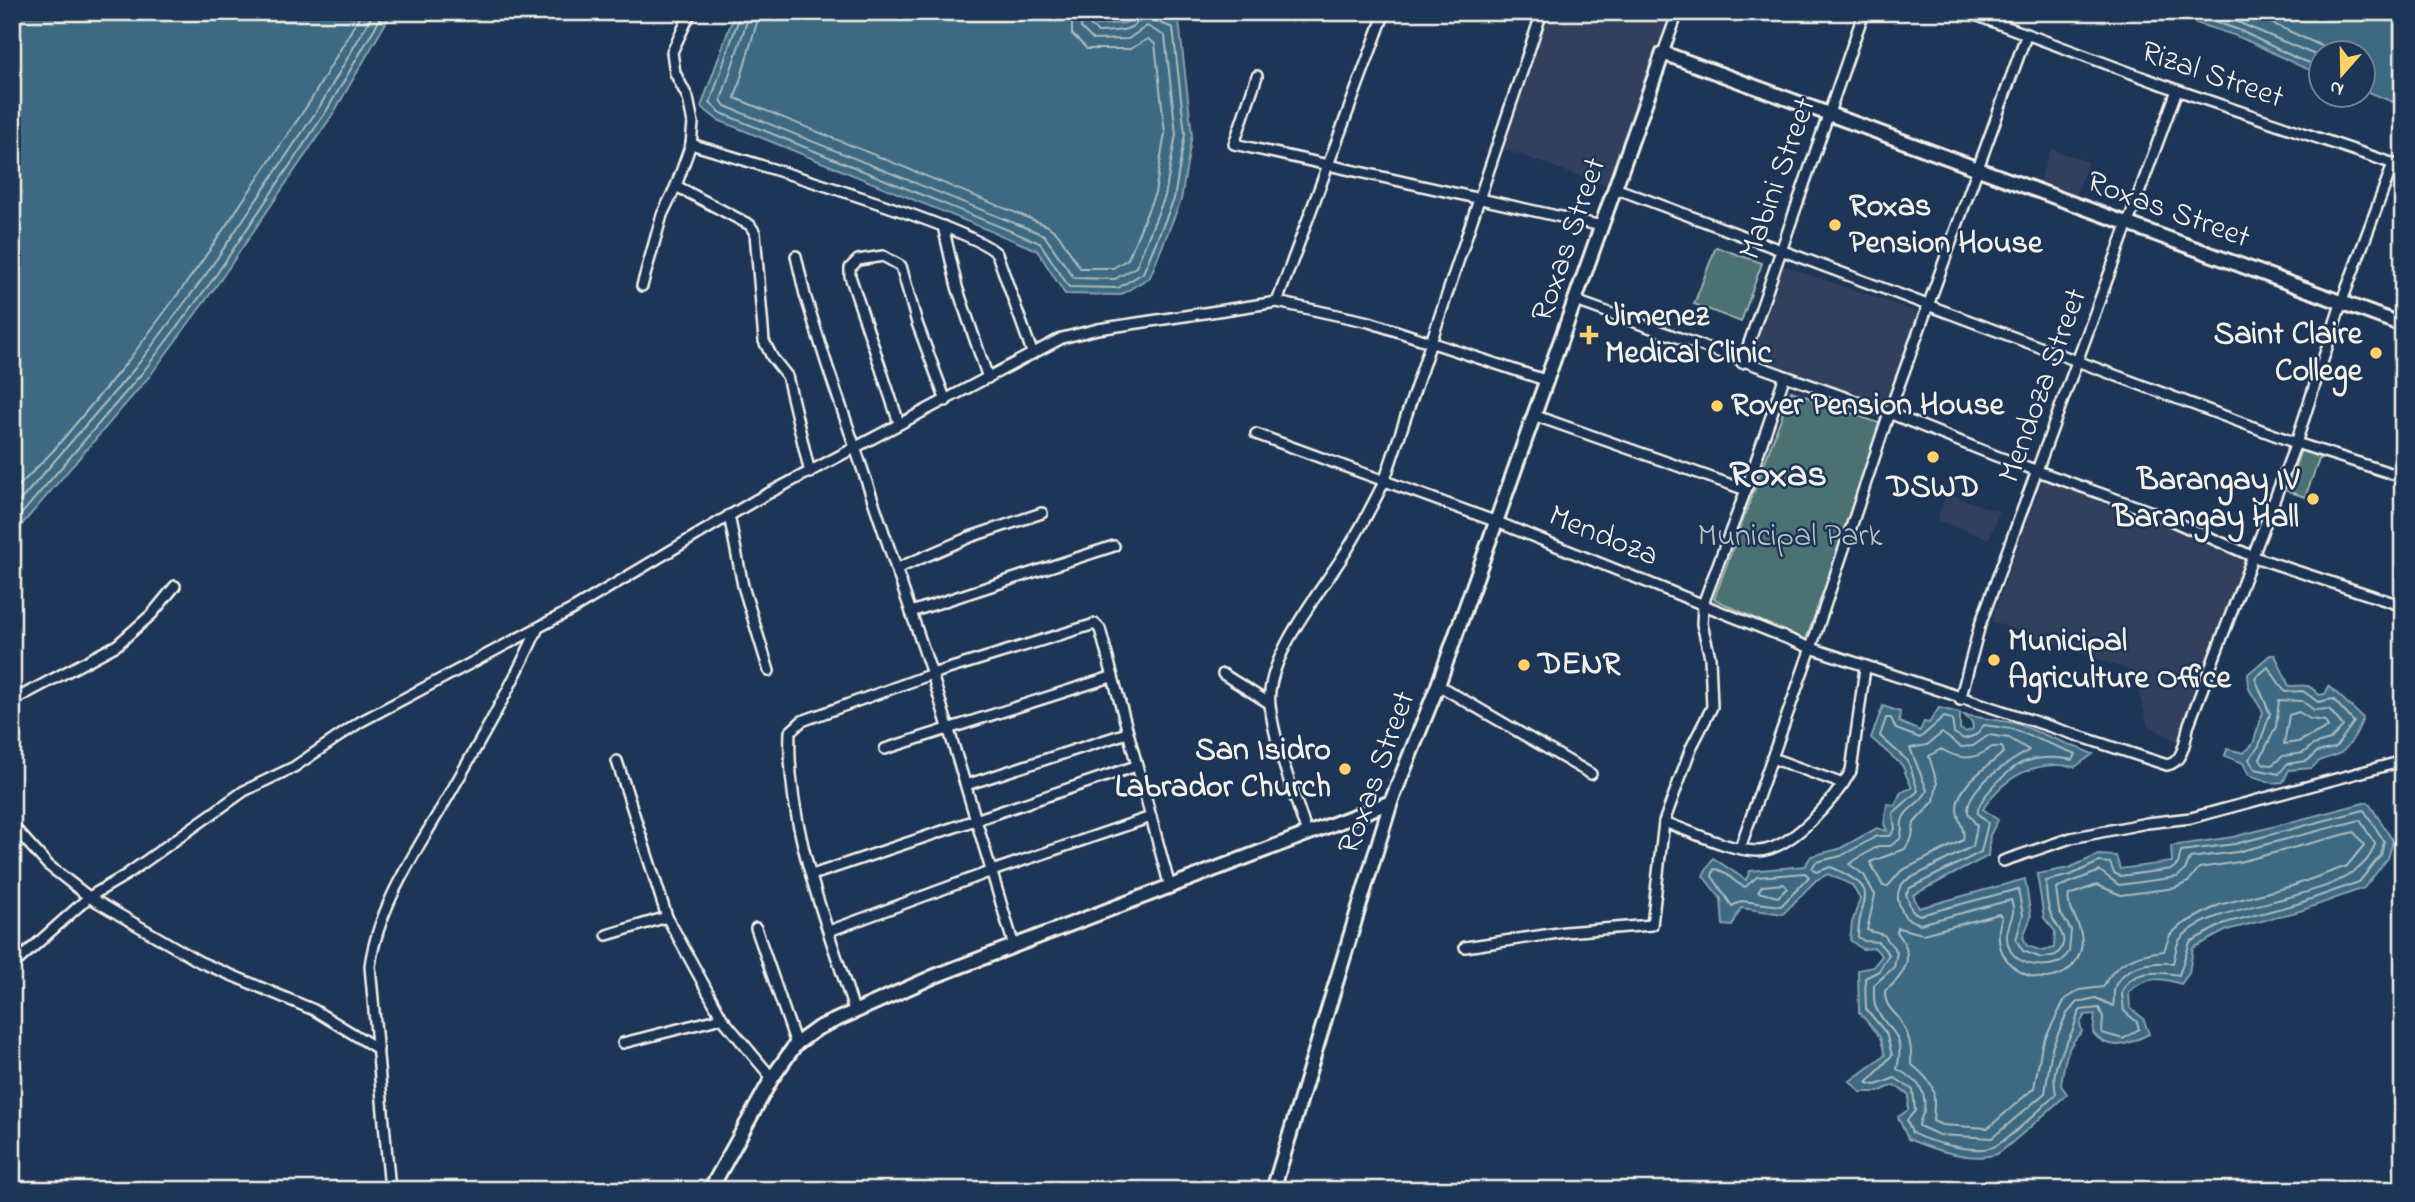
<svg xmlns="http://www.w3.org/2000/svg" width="2415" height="1202" viewBox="0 0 2415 1202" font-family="'Indie Flower',sans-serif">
	<rect width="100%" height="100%" fill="#1d3557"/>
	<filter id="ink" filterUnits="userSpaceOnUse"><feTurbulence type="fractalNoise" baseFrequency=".0143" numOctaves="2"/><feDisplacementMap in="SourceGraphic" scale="14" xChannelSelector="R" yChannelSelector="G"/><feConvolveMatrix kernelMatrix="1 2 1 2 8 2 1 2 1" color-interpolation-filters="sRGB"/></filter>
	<g filter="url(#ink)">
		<!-- built -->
		<g fill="#31415d">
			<path d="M1547 12H1671L1607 186 1501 148Z"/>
			<path d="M2051 149 2088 162 2074 200 2037 186Z"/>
			<path d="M1782 265 1923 314 1887 412 1747 364Z"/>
			<path d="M2043 478 2247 556 2178 742 2148 725 2133 672 1991 621Z"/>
			<path d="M1946 493 1999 512 1989 539 1937 520Z"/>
		</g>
		<!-- green -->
		<g fill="#4c7173" stroke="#a0b1ae" stroke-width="2">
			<path d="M1716 247 1762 263 1741 322 1694 304Z"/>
			<path d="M1791 391 1884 425 1805 642 1714 599Z"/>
			<path d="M2301 450 2320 457 2305 497 2287 491Z"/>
		</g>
		<!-- water -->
		<g fill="#3e6a82" stroke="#87a0ab" stroke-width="2">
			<path d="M12 12H392L333 114 219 282 149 377 12 536Z"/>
			<path d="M735 12H1101L1096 25 1125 23 1138 12 1179 21 1192 134 1181 200 1150 277 1120 295 1065 294 1037 250 718 120 701 107Z"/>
			<path d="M2175 12H2403V106L2363 90 2362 52H2320V74C2291 64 2265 47 2236 36 2215 28 2193 25 2175 12Z"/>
			<path d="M2270 655H2275L2289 686C2304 686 2308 682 2319 695L2325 694 2329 686 2363 718C2358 731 2349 750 2336 755 2324 760 2320 758 2312 768L2289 770 2283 782 2273 783 2249 775 2243 763 2225 756 2227 749 2244 753 2253 744 2263 712 2249 689 2248 674Z"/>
			<path d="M1883 706 1900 712 1899 722 1920 731 1924 722 1929 723 1939 708 1960 713V729L1966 732 1973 729 1972 722 1964 715 2015 723 2093 754 2075 767C2037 759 2004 776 1983 809L1998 820 1990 835 1988 856 1913 895 1919 908 2025 879 2031 917 2023 937 2027 946 2043 951 2054 948 2055 931 2044 918 2037 874 2069 868 2098 855 2116 856 2120 869 2172 862 2171 846 2233 837 2368 802 2393 841 2388 858 2364 888 2300 911 2227 930 2193 948 2189 973 2181 984C2161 977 2146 976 2129 992L2130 1008 2143 1018 2149 1034C2129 1044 2110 1053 2093 1033L2095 1014 2085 1015 2080 1023 2082 1032C2065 1046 2064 1066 2061 1085L2067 1094C2057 1103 2004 1151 1997 1154 1970 1163 1932 1149 1908 1139L1898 1117 1908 1110 1909 1095 1894 1085 1878 1092H1860L1850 1081 1885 1055 1880 1037 1859 1012 1858 970 1873 967 1882 956 1875 948 1862 949 1850 940 1852 923 1860 899 1852 885 1828 874 1816 880 1783 914 1741 908 1732 926 1723 925 1721 899 1703 876 1713 858 1746 880 1750 871 1805 866 1811 856 1839 849 1877 828 1887 831 1884 824 1887 804 1895 805 1901 792 1912 788 1902 765 1871 738Z"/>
		</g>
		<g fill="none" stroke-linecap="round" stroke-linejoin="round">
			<!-- shore -->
			<g stroke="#abbbbf" stroke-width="2">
				<path d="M741 12 710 103 721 113 1040 243 1069 287 1118 288 1143 273 1174 199 1185 134 1173 28 1155 21 1152 12"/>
				<path d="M750 12 721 100 725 106 1044 235 1074 278 1115 279 1136 267 1165 196 1176 134 1165 36 1147 26 1128 39 1093 40 1081 28 1083 12"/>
				<path d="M760 12 735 98 1048 226 1059 235 1080 268H1113L1128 259 1155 193 1165 133 1155 44 1148 39 1130 49H1087L1072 34V12"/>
				<path d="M1093 12 1089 25 1098 32C1114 31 1139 33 1142 12"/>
				<path d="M2187 12 2239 30 2298 59 2320 66"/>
				<path d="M2214 12 2320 57"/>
				<path d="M2247 12 2335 52"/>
				<path d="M12 493 53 451 128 361 198 267 311 100 362 12"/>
				<path d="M12 510 136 367 207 273 320 106 374 12"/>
				<path d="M12 525 143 372 214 278 327 110 384 12"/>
				<path d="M2268 667 2285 692 2303 691 2318 702 2333 699 2354 722 2335 748 2317 752 2307 761 2287 764 2279 774 2255 769 2249 759 2259 746 2270 714 2255 678Z"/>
				<path d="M2279 700 2302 701 2314 710 2329 709 2343 726 2330 740 2313 745 2303 753 2283 756 2272 765 2264 764 2260 759 2276 727Z"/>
				<path d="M2299 712 2310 719 2325 721 2328 727 2298 742 2284 744 2289 715Z"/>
				<path d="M1944 717 1952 719 1954 733 1964 739 1976 735 1984 725 2012 729 2076 754 2073 760C2058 757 2039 757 2024 762 2011 766 1975 801 1978 814L1988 823 1981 852 1910 888 1906 894 1912 911 1920 915 2018 889 2023 915 2016 940 2023 951 2042 958 2056 955C2073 939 2056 927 2051 915 2047 906 2046 890 2046 881L2071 875 2099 862 2110 863 2114 873 2120 876 2172 869 2178 864 2181 851 2235 844 2364 810 2384 841 2381 855 2359 882 2297 904 2225 923 2190 942 2179 975C2160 972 2130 968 2122 993L2124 1011 2137 1022 2139 1029 2123 1039 2102 1033 2103 1017 2099 1008 2081 1010C2075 1017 2076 1023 2073 1030 2062 1053 2050 1067 2056 1094 2042 1108 2013 1135 1997 1145 1981 1156 1928 1142 1912 1133L1907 1120 1915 1111 1913 1090 1895 1078 1876 1085 1867 1083 1892 1055 1886 1033 1866 1009 1865 978 1879 971 1889 954 1878 942 1864 941 1858 937C1858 895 1886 892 1831 867L1816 872 1812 868 1816 862 1841 856 1877 836H1890L1895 829 1893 813 1918 791 1908 761 1880 736 1886 718H1891L1896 729 1920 738Z"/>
				<path d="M1942 733 1961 747 1973 746 1989 735 2009 738 2029 750C2010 763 1966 785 1968 813L1977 826 1973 846 1905 881C1893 893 1898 905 1906 918L1920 924 2011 900C2018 915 2006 923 2007 938 2009 966 2041 969 2061 962L2069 952 2071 930 2059 911 2056 888 2100 871 2119 885 2177 877 2185 870 2190 858 2237 852 2360 820 2375 844C2358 905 2221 895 2181 938 2175 944 2176 955 2173 963 2154 962 2127 964 2116 984 2112 991 2115 1000 2113 1006L2096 998 2077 1002 2066 1015 2052 1048 2045 1093 1992 1138 1939 1135 1919 1126C1919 1120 1923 1116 1924 1110 1927 1087 1915 1079 1897 1069 1906 1029 1889 1035 1876 1008 1873 1002 1874 991 1874 985L1894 967 1897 952 1884 935 1867 930 1875 895 1864 875 1849 864 1878 846H1890L1900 839C1903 831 1901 828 1902 821 1905 808 1923 803 1927 790L1910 748 1927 745Z"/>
				<path d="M1992 747H2002L2004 752C1988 767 1959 783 1957 807 1956 820 1966 827 1963 840L1901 871 1888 886H1883L1870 862 1905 849 1912 837 1914 823 1934 801 1937 783 1929 756 1941 749C1960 760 1974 761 1992 747Z"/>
				<path d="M2354 832 2364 845 2347 866 2292 886 2219 905 2181 925 2170 935 2164 951C2137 954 2115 961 2103 987L2079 990 2065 999 2042 1045 2034 1088 1988 1128 1942 1125 1933 1121C1935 1089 1937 1085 1911 1064 1912 1051 1910 1037 1903 1025 1896 1011 1884 1008 1885 991 1906 975 1916 955 1897 932L1898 928 1923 934 1999 914 2002 917C1983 973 2054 997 2076 961 2094 932 2064 910 2069 895L2097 885 2121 895 2175 888 2188 882 2199 868 2239 862Z"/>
				<path d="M1714 869C1728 870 1732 883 1745 887L1757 877 1805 873 1809 877 1781 906 1742 901 1732 906 1712 876Z"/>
				<path d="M1784 884 1787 888 1778 897 1758 892 1762 886Z"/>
			</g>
			<defs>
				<g id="street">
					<path d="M1967 12 2177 90 2403 167"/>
					<path d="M1663 53 1678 12"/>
					<path d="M1257 76 1234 144 1602 226"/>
					<path d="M691 144 693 123 688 98 675 73 672 52 691 12"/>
					<path d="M1615 188 2296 443 2403 477"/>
					<path d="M943 226 957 287 988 378"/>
					<path d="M796 256 805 295 827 365 932 674 1014 946"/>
					<path d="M642 286 662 215 676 186"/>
					<path d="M1576 301 1889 413 1996 456 2152 512 2254 557 2403 606"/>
					<path d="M1277 302 1385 12"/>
					<path d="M1742 363 1864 12"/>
					<path d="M1536 416 1746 490 1784 378"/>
					<path d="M899 423 850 276V268L858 260 883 256 901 266 917 323 946 401"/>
					<path d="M1256 434 1497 522 1811 648 2167 765C2184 762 2185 739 2189 724L2296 443 2342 301 2393 164"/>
					<path d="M810 473 787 376 772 357 764 341 755 233 750 225 676 186 691 144C736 158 979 229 997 254L1032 352"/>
					<path d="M729 515 743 586 769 671"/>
					<path d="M896 569 970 537 1042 513"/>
					<path d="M911 612 1114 546"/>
					<path d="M1223 674 1269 703"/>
					<path d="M1438 685 1591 774"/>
					<path d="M1960 700 1980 625 2177 90"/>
					<path d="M12 701 117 645 152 614 175 586"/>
					<path d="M885 749 1111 677"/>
					<path d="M1772 758 1843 784"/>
					<path d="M617 761 667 917 722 1018 772 1078"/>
					<path d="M966 785 1127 733"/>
					<path d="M1664 822C1690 831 1731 851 1758 851 1791 850 1836 798 1851 771L1865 668"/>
					<path d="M12 825 48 865 89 897 200 962 314 1010 378 1049"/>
					<path d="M1307 834C1294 792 1275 748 1270 705 1264 659 1322 590 1345 553 1360 530 1372 506 1384 482L1542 12"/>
					<path d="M1740 848 1811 648 1889 413 2026 36"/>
					<path d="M2003 861 2071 838 2147 823 2191 818 2403 761"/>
					<path d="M812 875 1136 766"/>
					<path d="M756 928 796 1044"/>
					<path d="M829 931 992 871 1151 817"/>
					<path d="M607 935 667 917"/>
					<path d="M1465 947 1565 932 1652 925 1664 822 1691 748 1712 707 1710 657 1702 624 1703 604 1746 490"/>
					<path d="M12 966 89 897 126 875 244 791 294 767 360 722 573 609 754 501 1062 338 1098 329 1277 302 1369 322 1548 381"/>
					<path d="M854 1010C826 921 786 826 790 732L802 721 932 674 1095 624 1100 629 1170 887"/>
					<path d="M623 1043 722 1018"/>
					<path d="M390 1190 370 966C378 907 415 853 445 802 478 745 511 688 538 628"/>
				</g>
				<g id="secondary">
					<path d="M710 1190 772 1078 796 1044 818 1028 935 976 1391 802"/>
					<path d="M1273 1190 1391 802 1438 685 1663 53 2403 325"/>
				</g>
			</defs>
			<!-- street casing -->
			<use href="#street" stroke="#f4f1e8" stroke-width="14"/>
			<!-- secondary casing -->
			<use href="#secondary" stroke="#f4f1e8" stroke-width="18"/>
			<!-- street -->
			<use href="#street" stroke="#1d3557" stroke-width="9"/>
			<!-- secondary -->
			<use href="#secondary" stroke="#1d3557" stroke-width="12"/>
		</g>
	</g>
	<!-- markers -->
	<g fill="#ffd166" stroke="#1d3557" stroke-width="2.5">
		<circle cx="1835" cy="225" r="7"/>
		<path d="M1585.5 324.5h7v7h7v7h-7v7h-7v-7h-7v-7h7z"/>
		<circle cx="2376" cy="353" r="7"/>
		<circle cx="1717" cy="406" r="7"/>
		<circle cx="1933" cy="457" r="7"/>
		<circle cx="2313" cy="499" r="7"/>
		<circle cx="1994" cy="660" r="7"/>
		<circle cx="1524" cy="665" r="7"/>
		<circle cx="1345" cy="769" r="7"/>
	</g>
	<g text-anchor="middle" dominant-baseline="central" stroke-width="5" stroke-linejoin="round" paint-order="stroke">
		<!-- street labels -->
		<g font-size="32" fill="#f4f1e8" stroke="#1d3557">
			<text transform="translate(2212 76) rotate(19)">Rizal Street</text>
			<text transform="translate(1779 179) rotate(-70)">Mabini Street</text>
			<text transform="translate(2168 211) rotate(20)">Roxas Street</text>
			<text transform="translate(1570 240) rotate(-71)">Roxas Street</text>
			<text transform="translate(2044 386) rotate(-70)">Mendoza Street</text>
			<text transform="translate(1603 537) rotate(22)">Mendoza</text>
			<text transform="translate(1378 773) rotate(-70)">Roxas Street</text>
		</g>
		<!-- poi labels -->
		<g font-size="32" font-weight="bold" fill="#f4f1e8" stroke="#1d3557" text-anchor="start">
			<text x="1849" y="207">Roxas<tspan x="1849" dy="37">Pension House</tspan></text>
			<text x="1605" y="317">Jimenez<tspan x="1605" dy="37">Medical Clinic</tspan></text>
			<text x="2362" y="335" text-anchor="end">Saint Claire<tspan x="2362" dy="37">College</tspan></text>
			<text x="1731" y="406">Rover Pension House</text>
			<text x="2299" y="481" text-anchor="end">Barangay IV<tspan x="2299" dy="37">Barangay Hall</tspan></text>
			<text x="1933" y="488" text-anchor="middle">DSWD</text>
			<text x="2008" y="642">Municipal<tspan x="2008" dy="37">Agriculture Office</tspan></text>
			<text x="1538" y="665">DENR</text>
			<text x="1331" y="751" text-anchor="end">San Isidro<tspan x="1331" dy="37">Labrador Church</tspan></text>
		</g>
		<!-- park labels -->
		<g font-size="32" fill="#b9c4bf" stroke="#1d3557">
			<text x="1790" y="537">Municipal Park</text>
		</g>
		<!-- district labels -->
		<g font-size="38" font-weight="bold" fill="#f4f1e8" stroke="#1d3557">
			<text x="1778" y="476">Roxas</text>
		</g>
	</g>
	<!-- margin -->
	<rect width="2415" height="1202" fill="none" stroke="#1d3557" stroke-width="42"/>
	<rect x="21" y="21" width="2373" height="1160" fill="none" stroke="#f4f1e8" stroke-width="2.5" filter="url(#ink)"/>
	<!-- north arrow -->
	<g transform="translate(2342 74) rotate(200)"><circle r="33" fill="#1d3557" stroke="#738091" stroke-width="2"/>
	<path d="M0-5L12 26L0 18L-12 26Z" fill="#ffd166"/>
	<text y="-10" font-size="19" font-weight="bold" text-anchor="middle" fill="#f4f1e8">N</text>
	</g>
</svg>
